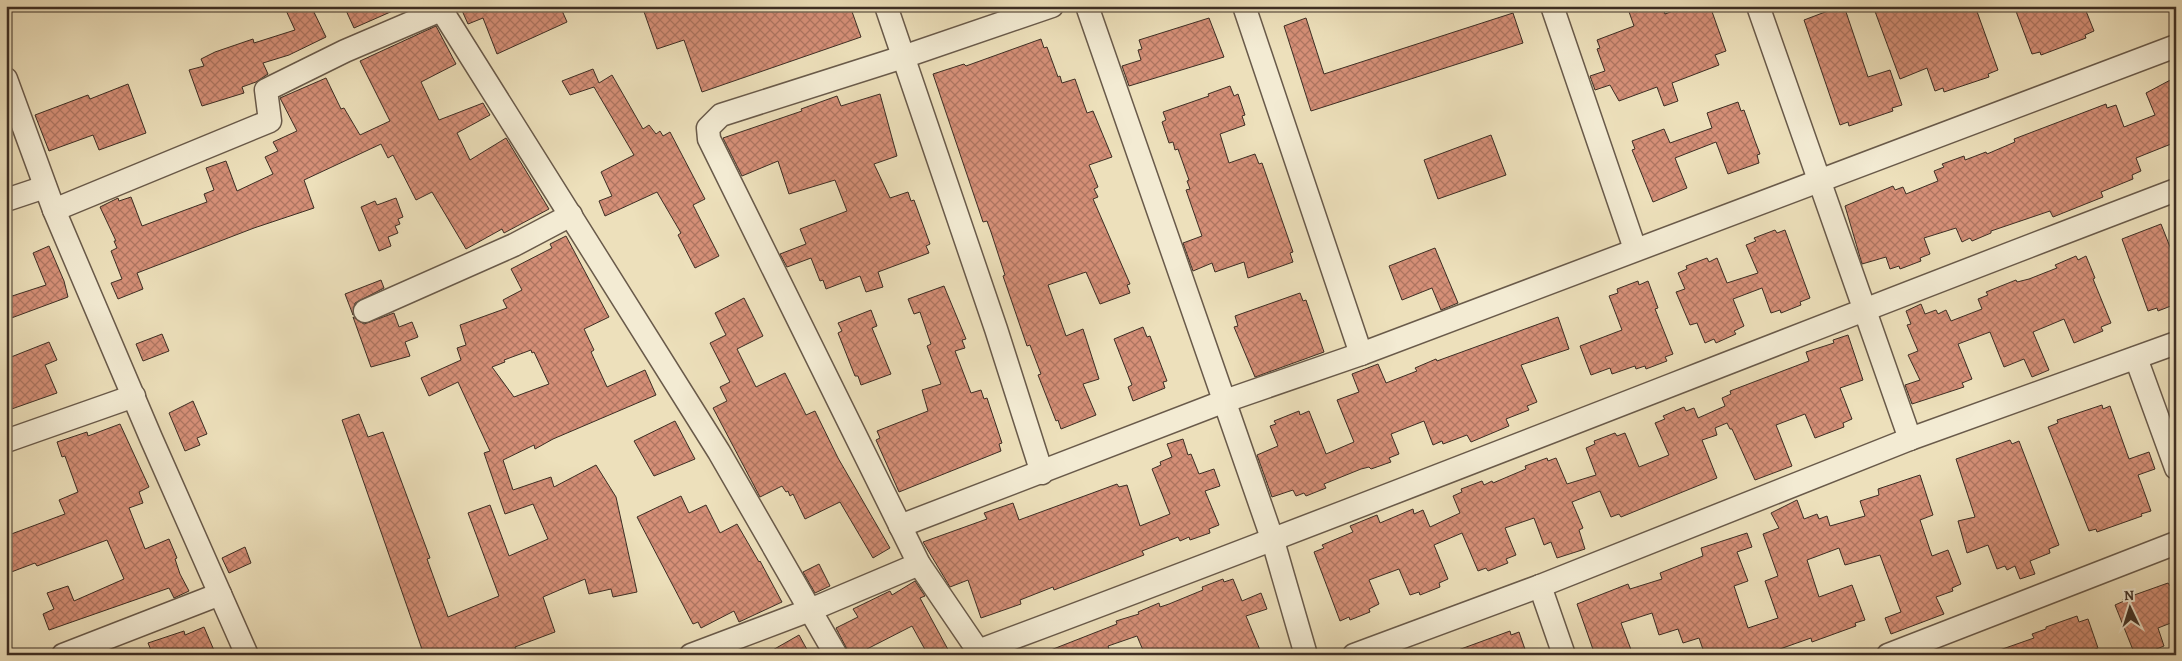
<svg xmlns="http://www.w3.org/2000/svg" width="2182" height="661" viewBox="0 0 2182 661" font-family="Alegreya,serif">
	<defs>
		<pattern id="building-cross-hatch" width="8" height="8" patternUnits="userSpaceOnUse" patternTransform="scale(1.25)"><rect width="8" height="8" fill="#d58f77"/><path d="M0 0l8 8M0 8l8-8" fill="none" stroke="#ae7561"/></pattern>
	</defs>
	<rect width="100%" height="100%" fill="#ede0bb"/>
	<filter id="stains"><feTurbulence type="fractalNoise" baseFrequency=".004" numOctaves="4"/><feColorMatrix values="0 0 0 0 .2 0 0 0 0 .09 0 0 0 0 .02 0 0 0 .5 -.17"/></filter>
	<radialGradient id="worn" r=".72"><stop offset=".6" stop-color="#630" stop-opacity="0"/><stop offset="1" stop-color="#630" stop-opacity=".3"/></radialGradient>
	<!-- building -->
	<g fill="url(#building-cross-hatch)" stroke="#3d2e24" fill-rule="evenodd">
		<path d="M284 6H311L326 37 289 55 263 63 268 74 256 82 242 87 244 93 202 106 189 70 204 66 201 59 215 52 253 39 254 43 295 30Z"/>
		<path d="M344 6H404L354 28Z"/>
		<path d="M460 6H560L567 22 497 54 483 18 468 24Z"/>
		<path d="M642 6H850L861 37 702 92 684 40 657 49Z"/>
		<path d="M1627 6H1662L1665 14 1686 6H1710L1726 51 1715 55 1719 65 1672 83 1678 101 1664 106 1657 87 1619 101 1610 85 1595 90 1590 76 1605 71 1597 49 1600 48 1597 40 1634 26Z"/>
		<path d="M1841 6H1844L1868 77 1890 70 1902 105 1892 108 1893 111 1849 126 1848 122 1840 125 1804 20Z"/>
		<path d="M1873 6H1975L1998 70 1988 74 1989 77 1944 92 1943 88 1935 91 1927 68 1900 79Z"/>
		<path d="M2014 6H2084L2094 31 2085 35 2086 38 2041 55 2040 52 2032 54Z"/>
		<path d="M1513 13 1523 43 1311 111 1284 26 1306 18 1324 74Z"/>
		<path d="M1209 18 1224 57 1129 86 1122 66 1141 60 1138 50 1142 49 1139 40Z"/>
		<path d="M436 26 456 64 421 82 439 120 483 103 490 115 457 133 470 160 506 138 549 209 504 233 502 229 466 249 432 192 416 200 393 155 388 158 381 144 304 180 314 208 254 228 137 273 143 289 118 299 111 283 122 279 111 251 117 248 114 241H116L100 207 118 198 119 201 131 197 142 226 207 202 204 194 214 190 206 168 226 161 237 191 273 174 265 157 278 151 273 142 297 131 280 98 326 78 341 109 344 108 360 135 390 121 360 61Z"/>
		<path d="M1041 39 1044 48 1047 47 1058 77 1060 76 1062 83 1075 79 1087 113 1093 111 1112 157 1089 165 1098 187 1094 189 1098 197 1093 199 1130 284 1127 285 1130 293 1100 304 1086 272 1048 285 1066 336 1083 329 1099 379 1083 384 1096 415 1061 429 1058 420 1056 421 1038 375 1041 374 1030 345 1027 346 1003 276 1005 275 991 232 987 221 983 222 933 74 964 64 966 66Z"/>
		<path d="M593 69 599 83 612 75 643 129 649 125 656 134 660 131 663 136 670 132 705 199 693 205 719 256 695 268 678 235 681 233 657 192 605 216 599 201 612 196 601 172 634 155 594 87 570 95 562 81Z"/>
		<path d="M2176 77V142L2136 158 2141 171 2132 175 2133 179 2101 192 2103 197 2053 217 2050 211 1991 231V233L1972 241 1970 238 1962 242 1956 228 1924 238 1930 254 1920 258 1921 261 1900 269 1899 266 1890 269 1886 257 1862 264 1845 206 1893 186 1895 190 1903 187 1906 194 1938 181 1934 171 1944 167 1942 164 1964 156 1965 160 1986 152 1987 154 2015 142 2014 139 2106 104 2107 108 2116 105 2124 127 2155 115 2146 93Z"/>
		<path d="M128 84 146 133 99 150 93 135 49 151 35 115 88 95 90 99Z"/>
		<path d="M1230 86 1234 96 1238 94 1245 115 1242 116 1245 125 1220 134 1229 163 1255 154 1259 164 1262 163 1293 252 1290 253 1293 262 1248 278 1244 262 1215 272 1212 263 1193 271 1183 243 1202 236 1186 190 1190 189 1187 181 1189 180 1178 149 1175 150 1173 142 1169 143 1162 122 1166 120 1163 112 1209 96 1208 94Z"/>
		<path d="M880 94 897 156 874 164 890 198 908 192 911 201 914 200 930 244 926 246 929 253 878 272 883 287 866 292 860 276 826 289 823 280 820 281 811 258 787 267 780 254 806 244 800 229 847 211 835 180 789 194 778 161 742 176 723 138 802 111 801 109 837 96 841 106Z"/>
		<path d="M1738 102 1741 111 1744 110 1755 141 1760 154 1757 155 1759 163 1728 174 1716 142 1675 158 1687 188 1653 202 1632 150 1635 149 1632 141 1664 129 1670 143 1712 128 1707 113Z"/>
		<path d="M1491 135 1506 175 1438 199 1424 160Z"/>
		<path d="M396 198 403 217 398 219 400 224 395 226 398 233 388 237 391 246 379 251 361 207 375 201 377 205Z"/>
		<path d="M2161 224 2176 262V304L2158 311 2157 308 2148 311 2122 239Z"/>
		<path d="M1775 230 1777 233 1785 230 1810 298 1800 302 1801 305 1781 313 1780 310 1771 313 1762 288 1733 299 1744 326 1734 331 1736 334 1716 343 1714 339 1705 343 1697 323 1690 325 1676 292 1685 289 1678 273 1687 269 1686 266 1707 258 1709 262 1717 258 1727 283 1758 273 1746 245 1756 241 1754 238Z"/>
		<path d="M566 236 609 317 584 329 594 350 591 352 607 387 645 370 656 395 553 439 535 449 534 445 503 460 513 490 551 477 554 487 596 465 616 497 637 592 613 597 611 589 589 594 585 579 543 597 555 632 515 647 517 655H424L342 420 359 414 368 437 383 432 430 558 427 559 448 617 499 596 468 513 490 505 509 556 548 539 533 504 505 514 484 453 490 451 458 382 429 396 421 378 461 360 457 348 466 345 460 325 507 308 503 300 522 290 511 269 552 248 550 244ZM531 350 532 353 534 352 549 384 514 397 492 367 505 362 504 360Z"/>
		<path d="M49 246 64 281 68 297 6 320V298L46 285 33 253Z"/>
		<path d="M1435 248 1458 303 1441 310 1432 288 1402 300 1389 266Z"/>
		<path d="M2076 256 2078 260 2086 256 2095 278 2093 279 2111 323 2101 327 2103 331 2074 343 2064 319 2033 332 2049 370 2032 377 2024 359 2004 367 1990 332 1958 344 1972 379 1962 383 1964 387 1912 404 1905 385 1920 380 1908 355 1918 351 1907 325 1911 324 1906 311 1921 304 1925 314 1936 310 1938 314 1946 310 1951 321 1982 309 1978 299 1988 295 1986 292 2016 280 2017 282 2029 279 2057 268 2055 265Z"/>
		<path d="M381 280 384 288 355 303 353 315 345 294Z"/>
		<path d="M1638 281 1639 285 1648 281 1658 308 1655 309 1673 354 1665 357 1667 361 1646 369 1645 366 1636 369 1635 366 1612 374 1610 368 1591 375 1580 346 1622 330 1609 296 1618 293 1617 289Z"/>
		<path d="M944 286 966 339 962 340 965 348 955 351 971 393 981 390 984 399 987 398 1002 443 999 444 1001 451 899 492 876 440 880 438 877 431 928 411 922 390 941 384 927 346 931 344 920 312 914 314 908 299Z"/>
		<path d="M1300 293 1303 301 1306 300 1324 352 1255 377 1234 327 1238 326 1235 316Z"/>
		<path d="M744 298 763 336 737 349 756 387 785 373 806 415 815 411 838 458 890 548 873 558 840 502 805 519 793 494 790 496 788 491 786 492 782 486 760 497 713 408 727 401 720 387 730 382 710 343 726 335 715 313Z"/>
		<path d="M871 310 877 326 872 328 891 374 861 385 858 376H855L838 333 842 331 838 323Z"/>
		<path d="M394 313 399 327 412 322 418 337 405 342 410 356 371 367 353 317 364 324Z"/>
		<path d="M1558 317 1569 349 1521 365 1537 402 1527 406 1529 410 1506 419 1509 426 1471 442 1467 435 1443 444 1442 441 1433 445 1424 421 1391 434 1399 454 1389 458 1391 462 1371 469 1369 467 1361 469 1324 484 1326 488 1306 496 1304 493 1296 496 1293 490 1272 497 1257 455 1278 446 1270 426 1276 424 1274 421 1299 411 1300 415 1309 411 1326 454 1354 442 1337 400 1359 392 1352 374 1378 364 1386 383 1417 371 1415 368 1436 359 1437 361Z"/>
		<path d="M1143 327 1147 337 1150 336 1167 381 1163 382 1165 388 1133 401 1128 387 1132 385 1114 339Z"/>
		<path d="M162 334 169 351 143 361 136 344Z"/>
		<path d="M1848 335 1863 380 1840 388 1852 419 1843 423 1844 427 1815 438 1805 414 1776 425 1792 466 1755 480 1732 429H1730L1727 423 1715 428 1717 435 1702 440 1717 478 1621 517 1619 514 1611 517 1600 491 1572 502 1583 528 1579 530 1585 549 1557 558 1551 542 1544 545 1534 518 1505 528 1516 555 1506 559 1508 563 1488 571 1486 568 1478 571 1462 533 1434 545 1448 579 1439 583 1440 587 1420 595 1419 592 1410 595 1399 569 1369 580 1379 604 1369 609 1370 612 1350 620 1349 617 1340 621 1314 552 1324 548 1322 545 1353 532 1350 526 1377 515 1380 523 1413 509 1414 514 1423 510 1430 527 1460 513 1453 496 1462 492 1461 489 1482 481 1484 485 1492 481 1493 483 1526 469 1525 466 1547 458 1548 461 1556 458 1567 484 1596 475 1586 448 1595 444 1594 441 1615 433 1617 436 1625 433 1639 467 1669 455 1655 423 1665 419 1663 416 1684 407 1686 411 1694 408 1698 418 1725 406 1722 398 1731 394 1730 391 1809 361 1806 352 1834 343 1833 340Z"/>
		<path d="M49 342 57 360 45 365 57 393 6 411V359Z"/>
		<path d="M193 401 207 434 197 438 200 445 185 451 169 413Z"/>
		<path d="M2102 405 2103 409 2110 406 2129 459 2149 452 2155 469 2138 475 2151 511 2141 514 2142 516 2097 532 2096 529 2089 531 2048 427 2058 423 2057 420Z"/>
		<path d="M675 421 695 459 654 476 634 441Z"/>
		<path d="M120 424 149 487 139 492 143 503 129 508 145 549 169 539 177 558 175 559 180 574 189 591 174 598 169 588 49 630 43 614 54 609 47 593 68 586 74 601 124 579 107 540 37 566 35 563 6 574V536L65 514 59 500 78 492 65 456 62 457 57 442 87 432 88 436Z"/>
		<path d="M1183 439 1188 455 1191 454 1199 474 1214 469 1220 486 1205 491 1219 525 1209 529 1210 533 1190 540 1189 537 1180 541 1178 537 1142 551 1144 555 1054 590 1053 587 1020 600 1021 604 981 618 968 580 950 587 923 542 987 519 984 513 1013 503 1019 520 1117 484 1119 487 1127 485 1140 526 1170 514 1152 469 1161 465 1160 462 1172 457 1167 444Z"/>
		<path d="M2010 440 2012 444 2019 441 2059 545 2049 549 2050 553 2030 561 2035 574 2020 579 2015 566 2007 570 2005 566 1997 569 1988 545 1967 553 1958 521 1975 517 1956 459Z"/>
		<path d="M1920 475 1933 515 1920 520 1932 556 1948 550 1961 584 1952 588 1953 591 1936 597 1944 614 1891 634 1885 618 1901 612 1880 555 1845 565 1839 548 1807 560 1819 597 1852 585 1865 620 1855 623 1856 626 1812 642 1811 638 1777 650 1779 655H1705L1699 638 1683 643 1678 629 1659 635 1652 613 1621 623 1633 655H1595L1577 604 1628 584 1630 589 1662 579 1660 573 1703 556 1701 548 1747 533 1752 547 1737 552 1748 581 1734 586 1748 628 1778 618 1765 581 1778 576 1763 534 1779 528 1771 513 1797 500 1804 519 1817 514 1819 519 1827 516 1830 526 1865 516 1860 501 1879 495 1878 489Z"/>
		<path d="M681 496 689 513 706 505 720 533 737 524 759 562 760 561 782 602 739 622 734 611 701 628 698 622 693 624 637 517Z"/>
		<path d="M245 547 251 563 229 573 222 558Z"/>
		<path d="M819 564 830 586 815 593 803 572Z"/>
		<path d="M1223 579 1224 582 1233 579 1242 601 1261 593 1267 609 1246 616 1262 655H1145L1137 636 1108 646 1111 655H1038L1117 624 1116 621 1139 614 1138 612 1159 603 1160 607 1169 604 1203 590 1202 587Z"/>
		<path d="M915 581 925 596 920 598 951 655H928L912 626 867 649 870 655H850L836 628 858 617 853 609 890 591 892 595Z"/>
		<path d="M2168 583 2170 586 2176 584V621L2158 628 2164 646 2142 655H2135L2115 605 2124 601 2123 599Z"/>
		<path d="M2077 616 2079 622 2088 619 2098 648 2079 655H1994V652L2034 638 2032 634 2046 629V627Z"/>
		<path d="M204 627 216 655H153L148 643 184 631 185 635Z"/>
		<path d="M1510 631 1511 635 1519 632 1527 655H1451L1450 653Z"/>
		<path d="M799 635 810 655H764Z"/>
	</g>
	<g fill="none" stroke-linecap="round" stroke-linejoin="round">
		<defs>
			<g id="street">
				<path d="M439 6 719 452 836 655"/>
				<path d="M886 6 996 329 1042 473"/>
				<path d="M1087 6 1273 541 1306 655"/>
				<path d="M1244 6 1361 354"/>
				<path d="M1552 6 1635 249"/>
				<path d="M1758 6 1910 439"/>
				<path d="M6 79 54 210 151 438 247 655"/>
				<path d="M6 200 45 187"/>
				<path d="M54 210 270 121 266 90 345 51 441 10"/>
				<path d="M365 311 514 245 571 215"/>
				<path d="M2136 358 2176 468"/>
				<path d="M6 441 134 396"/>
				<path d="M900 526 1225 401 1361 354 2176 46"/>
				<path d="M1540 586 1564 655"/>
				<path d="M978 651C1379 502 1776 342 2176 190"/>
				<path d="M63 655 220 594"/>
				<path d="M691 655 810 610 919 564"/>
				<path d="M981 655 919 564 709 139 708 128 721 115 903 57 1052 6"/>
				<path d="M1354 655 1540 586 1910 439 2176 343"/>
				<path d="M1888 655 2176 543"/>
			</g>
		</defs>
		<!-- street casing -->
		<use href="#street" stroke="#695a4a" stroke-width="25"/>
		<!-- street -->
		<use href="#street" stroke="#f3ebd3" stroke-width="22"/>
	</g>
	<!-- margin -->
	<rect width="2182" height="661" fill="none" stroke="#ede0bb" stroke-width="25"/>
	<rect x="8" y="8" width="2167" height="646" fill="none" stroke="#3d2e24" stroke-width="2.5"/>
	<rect x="12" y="12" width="2157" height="636" fill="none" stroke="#3d2e24"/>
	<!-- north arrow -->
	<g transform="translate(2130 608) rotate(356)" stroke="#f3ebd3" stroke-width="4" paint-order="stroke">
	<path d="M0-4L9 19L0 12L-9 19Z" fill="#3d2e24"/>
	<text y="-8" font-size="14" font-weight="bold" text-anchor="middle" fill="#3d2e24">N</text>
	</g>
	<rect width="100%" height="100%" filter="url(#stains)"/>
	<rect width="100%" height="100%" fill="url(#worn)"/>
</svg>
